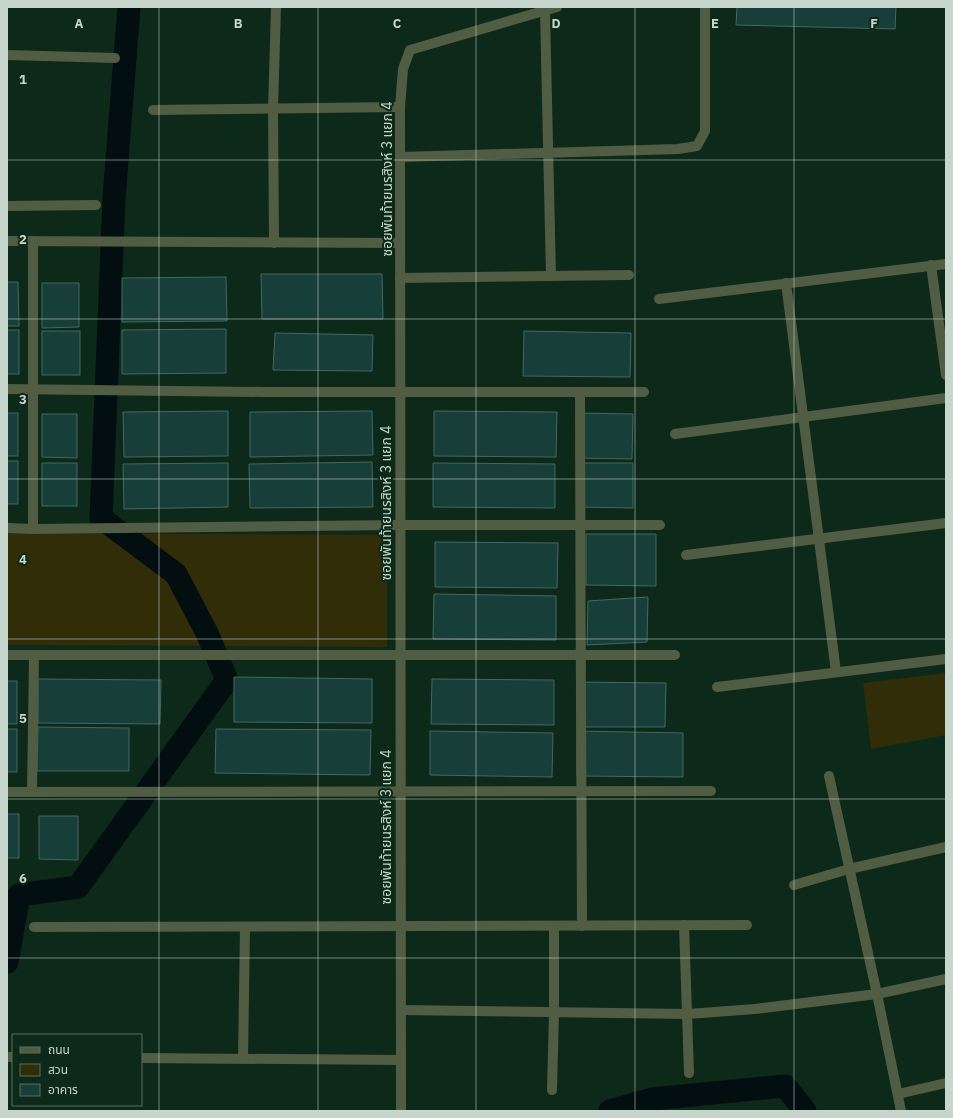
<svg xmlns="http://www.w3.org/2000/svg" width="953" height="1118" viewBox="0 0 953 1118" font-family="'IBM Plex Sans','Noto Sans Thai',sans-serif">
	<rect width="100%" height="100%" fill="#0d2919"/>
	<!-- green -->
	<g fill="#312d09">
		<path d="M7 533 387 535V647L7 645Z"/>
		<path d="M946 673V735L871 749 863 683Z"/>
	</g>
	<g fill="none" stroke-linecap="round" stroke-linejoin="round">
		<!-- canal -->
		<g stroke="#030e11" stroke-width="23">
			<path d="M7 962 19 895 78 887 227 680 207 633 176 574 101 518 114 198 129 7"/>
			<path d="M610 1111 652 1099 785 1086 805 1111"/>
		</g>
	</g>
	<!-- building -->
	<g fill="#183e3a" stroke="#426963">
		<path d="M737 7H896L895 29 736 25Z"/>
		<path d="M261 274H382L383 319H262Z"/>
		<path d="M226 277 227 321 122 322V278Z"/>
		<path d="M7 282H18L19 326H7Z"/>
		<path d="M42 283H79V327L42 328Z"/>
		<path d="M226 329V373L122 374V330Z"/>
		<rect x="7" y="330" width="12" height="44"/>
		<rect x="42" y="331" width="38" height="44"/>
		<path d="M524 331 631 333 630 377 523 376Z"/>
		<path d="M275 333 373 335 372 371 273 370Z"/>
		<path d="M228 411V456L124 457 123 412Z"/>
		<path d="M372 411 373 455 250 457V412Z"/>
		<path d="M434 411 557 412 556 457 434 456Z"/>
		<rect x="7" y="413" width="11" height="43"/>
		<path d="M577 413 633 414 632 459 576 458Z"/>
		<path d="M42 414H77V458L42 457Z"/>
		<rect x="7" y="461" width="11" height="43"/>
		<path d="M372 462 373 507 250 508 249 464Z"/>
		<rect x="42" y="463" width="35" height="43"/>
		<path d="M228 463V507L124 509 123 464Z"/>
		<path d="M433 463 555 464V508L433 507Z"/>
		<path d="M578 463H633V508L577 507Z"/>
		<path d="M586 534H656V586L586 585Z"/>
		<path d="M435 542 558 543 557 588 435 587Z"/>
		<path d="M434 594 556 596V640L433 639Z"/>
		<path d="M648 597 647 642 587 645 588 601Z"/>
		<path d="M234 677 372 679V723L234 722Z"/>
		<path d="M38 679 161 680 160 724 38 723Z"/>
		<path d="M432 679 554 680V725L431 724Z"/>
		<rect x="7" y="681" width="10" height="43"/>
		<path d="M577 682 666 683 665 727H577Z"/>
		<path d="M38 727 129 728V771H37Z"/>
		<rect x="7" y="729" width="10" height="43"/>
		<path d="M216 729 371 730 370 775 215 773Z"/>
		<path d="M430 731 553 733 552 777 430 775Z"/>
		<path d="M577 731 683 733V777L577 776Z"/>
		<rect x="7" y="814" width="12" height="44"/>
		<path d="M39 816H78V860L39 859Z"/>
	</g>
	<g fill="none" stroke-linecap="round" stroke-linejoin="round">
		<!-- service -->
		<g stroke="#505d42" stroke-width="10">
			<path d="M545 11 551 276"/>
			<path d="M274 243 273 109 276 7"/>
			<path d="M580 392C581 570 580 748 582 926"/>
			<path d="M33 529V241"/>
			<path d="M794 885 849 869 946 847"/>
			<path d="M898 1094 946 1083"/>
		</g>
		<!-- minor -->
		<g stroke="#505d42" stroke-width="10">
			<path d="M7 55 115 58"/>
			<path d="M153 110 400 107"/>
			<path d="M400 157 678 149 697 146 705 131V7"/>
			<path d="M7 206 96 205"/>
			<path d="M7 241 400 243"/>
			<path d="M931 265 946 375"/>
			<path d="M400 278 629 275"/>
			<path d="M786 283 836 672"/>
			<path d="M659 299 946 264"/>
			<path d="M7 389 265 392H644"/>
			<path d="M675 434 946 398"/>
			<path d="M7 528 33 529 400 525H660"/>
			<path d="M686 555 946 523"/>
			<path d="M7 655H675"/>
			<path d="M717 687 946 659"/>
			<path d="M829 776 877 994 901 1111"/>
			<path d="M7 792 711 791"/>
			<path d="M32 792 34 655"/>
			<path d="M684 925 689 1073"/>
			<path d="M34 927 747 925"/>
			<path d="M401 1010 688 1014 755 1009 877 994 946 979"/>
			<path d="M8 1057H13"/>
			<path d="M141 1058 400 1060"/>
			<path d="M243 1059 245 927"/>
			<path d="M552 1090 554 1012V926"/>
			<path d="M401 1111 400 107 403 69 410 50 557 7"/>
		</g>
	</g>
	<!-- grid -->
	<path fill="none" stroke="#c6d6cc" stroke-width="1" stroke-opacity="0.55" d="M159 7V1111M318 7V1111M476 7V1111M635 7V1111M794 7V1111M7 160H946M7 319H946M7 479H946M7 639H946M7 799H946M7 958H946"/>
	<g text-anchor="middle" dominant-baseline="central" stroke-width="4" stroke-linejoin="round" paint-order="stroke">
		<!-- street labels -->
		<g font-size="14" fill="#c6d6cc" stroke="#0d2919">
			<text transform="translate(387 179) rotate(-90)">ซอยพันท้ายนรสิงห์ 3 แยก 4</text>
			<text transform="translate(386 503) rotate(-90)">ซอยพันท้ายนรสิงห์ 3 แยก 4</text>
			<text transform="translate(386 827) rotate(-90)">ซอยพันท้ายนรสิงห์ 3 แยก 4</text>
		</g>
	</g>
	<g font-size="13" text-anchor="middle" font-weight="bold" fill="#c6d6cc" stroke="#0d2919" stroke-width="4" stroke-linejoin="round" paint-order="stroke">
		<text x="79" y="28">A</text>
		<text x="238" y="28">B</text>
		<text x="397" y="28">C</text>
		<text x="556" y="28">D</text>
		<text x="715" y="28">E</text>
		<text x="874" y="28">F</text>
		<text x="23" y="84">1</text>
		<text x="23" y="244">2</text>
		<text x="23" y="404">3</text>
		<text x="23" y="564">4</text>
		<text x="23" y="723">5</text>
		<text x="23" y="883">6</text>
	</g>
	<!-- border -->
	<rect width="953" height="1118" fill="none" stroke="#c6d6cc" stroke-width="16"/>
	<!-- legend -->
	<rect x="12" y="1034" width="130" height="72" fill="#0d2919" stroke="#576e61"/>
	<rect x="20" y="1047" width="20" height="6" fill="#505d42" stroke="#576e61"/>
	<text x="48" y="1054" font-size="12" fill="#c6d6cc">ถนน</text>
	<rect x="20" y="1064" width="20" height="12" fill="#312d09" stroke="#576e61"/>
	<text x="48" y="1074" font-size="12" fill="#c6d6cc">สวน</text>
	<rect x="20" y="1084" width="20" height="12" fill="#183e3a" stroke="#576e61"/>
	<text x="48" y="1094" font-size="12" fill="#c6d6cc">อาคาร</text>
</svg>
